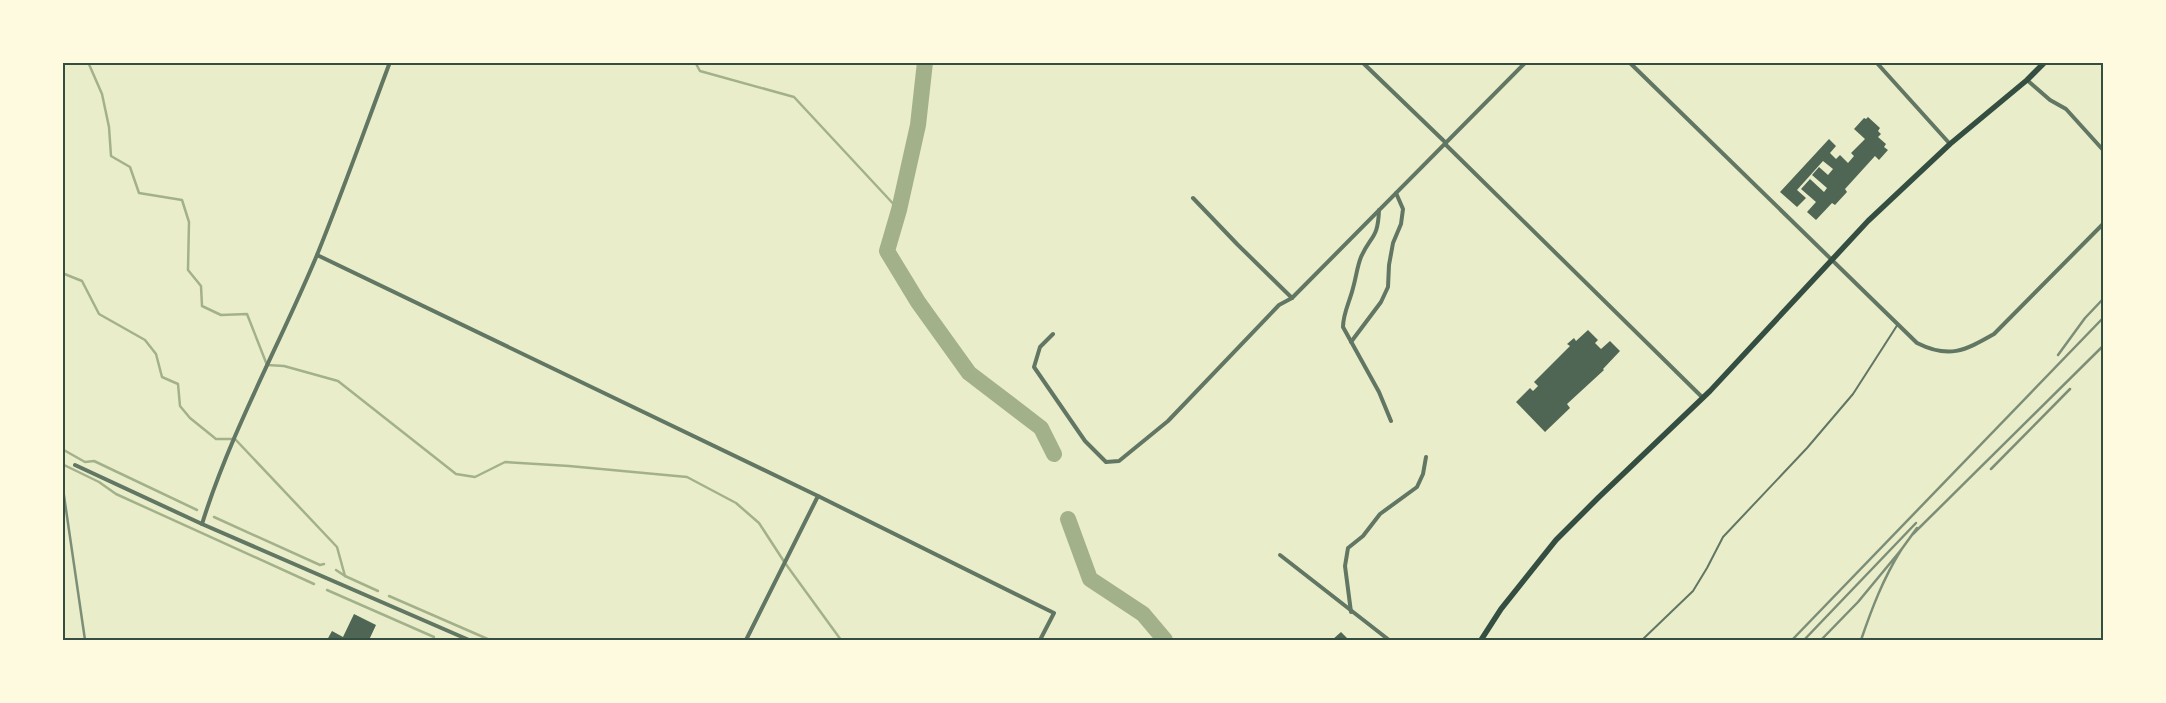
<svg xmlns="http://www.w3.org/2000/svg" width="2166" height="703" viewBox="0 0 2166 703" font-family="'Libre Baskerville',serif">
	<rect width="100%" height="100%" fill="#e9edc9"/>
	<g fill="none" stroke-linecap="round" stroke-linejoin="round">
		<!-- stream -->
		<g stroke="#a3b18a" stroke-width="2.5">
			<path d="M88 62 102 94 109 127 111 156 130 167 139 193 182 200 189 222 188 270 201 286 202 306 221 315 247 314 267 365 284 366 338 381 456 474 475 477 505 462 569 466 687 477 736 503 759 523 785 563 841 640"/>
			<path d="M695 62 700 71 794 97 899 210"/>
			<path d="M62 273 82 281 99 314 145 340 156 354 162 377 178 384 180 406 190 418 216 439H235L337 547 345 576"/>
			<path d="M62 449 85 462 94 461 197 510"/>
			<path d="M62 464 99 482 116 494 314 584"/>
			<path d="M214 517 320 565 324 564"/>
			<path d="M336 570 345 576 378 591"/>
			<path d="M327 590 434 637"/>
			<path d="M389 596 490 640"/>
		</g>
		<!-- river -->
		<g stroke="#a3b18a" stroke-width="16">
			<path d="M925 62 918 125 899 210 887 251 918 302 969 373 1041 428 1054 454"/>
			<path d="M1068 519 1090 579 1143 614 1165 640"/>
		</g>
	</g>
	<!-- building -->
	<g fill="#4f6655">
		<path d="M1868 117 1880 128 1878 131 1881 134 1878 137 1886 144 1884 147 1888 150 1879 160 1875 156 1845 189 1847 192 1835 205 1832 203 1816 220 1807 212 1816 202 1801 189 1810 179 1824 192 1827 188 1812 175 1819 167 1828 175 1833 169 1823 161 1797 190 1806 198 1797 207 1780 192 1829 139 1836 146 1830 153 1836 159 1840 155 1848 163 1854 156 1851 153 1865 139 1854 129 1864 118 1866 119Z"/>
		<path d="M1588 330 1598 340 1595 343 1601 349 1610 341 1620 351 1603 369 1604 370 1567 404 1570 408 1545 432 1516 402 1530 388 1533 391 1538 386 1534 382 1570 346 1567 344 1574 338 1576 341Z"/>
		<path d="M354 614 376 625 369 640H327L332 631 343 637Z"/>
		<path d="M1341 632 1349 640H1332Z"/>
	</g>
	<g fill="none" stroke-linecap="round" stroke-linejoin="round">
		<!-- service -->
		<path stroke="#617663" stroke-width="2" d="M1642 640 1693 591 1707 568 1723 537 1807 448 1853 394 1898 324"/>
		<!-- minor -->
		<g stroke="#617663" stroke-width="4">
			<path d="M1362 62 1446 143"/>
			<path d="M1629 62 1917 343C1949 359 1964 351 1994 334L2104 223"/>
			<path d="M1876 62 1950 144"/>
			<path d="M2027 80 2050 100 2066 109 2104 151"/>
			<path d="M1445 144 1703 398"/>
			<path d="M1193 198 1237 244 1292 298"/>
			<path d="M1379 210C1378 239 1371 235 1361 257 1357 267 1356 278 1353 288 1350 301 1343 313 1343 327L1379 392 1391 421"/>
			<path d="M317 255 818 496 746 640"/>
			<path d="M1053 334 1040 347 1034 367 1085 441 1106 462 1119 461 1168 421 1279 305 1292 298 1526 62"/>
			<path d="M1351 342 1381 302 1388 287 1389 265 1393 243 1401 224 1403 209 1396 193"/>
			<path d="M75 465 202 524 469 640"/>
			<path d="M818 496 1054 613 1040 640"/>
			<path d="M202 524C231 431 280 344 317 255 343 191 366 126 390 62"/>
			<path d="M1280 555 1389 640"/>
			<path d="M1351 612 1345 566 1348 548 1363 536 1380 514 1417 487 1423 474 1426 457"/>
		</g>
		<!-- secondary -->
		<path stroke="#344e41" stroke-width="5.5" d="M1481 640 1501 609 1556 540 1599 497 1710 391 1868 221 1950 144 2027 80 2045 62"/>
		<!-- rail -->
		<g stroke="#7c8e77" stroke-width="2.5">
			<path d="M2058 355 2085 318 2104 298"/>
			<path d="M1991 469 2070 389"/>
			<path d="M62 482 85 640"/>
			<path d="M1913 534 2104 345"/>
			<path d="M1901 550 1917 528"/>
			<path d="M1792 640 2104 317"/>
			<path d="M1804 640 1916 523"/>
			<path d="M1821 640 1858 602 1901 550C1883 579 1872 608 1861 640"/>
		</g>
	</g>
	<!-- border -->
	<rect width="2166" height="703" fill="none" stroke="#fefae0" stroke-width="128"/>
	<rect x="64" y="64" width="2038" height="575" fill="none" stroke="#344e41" stroke-width="2"/>
</svg>
